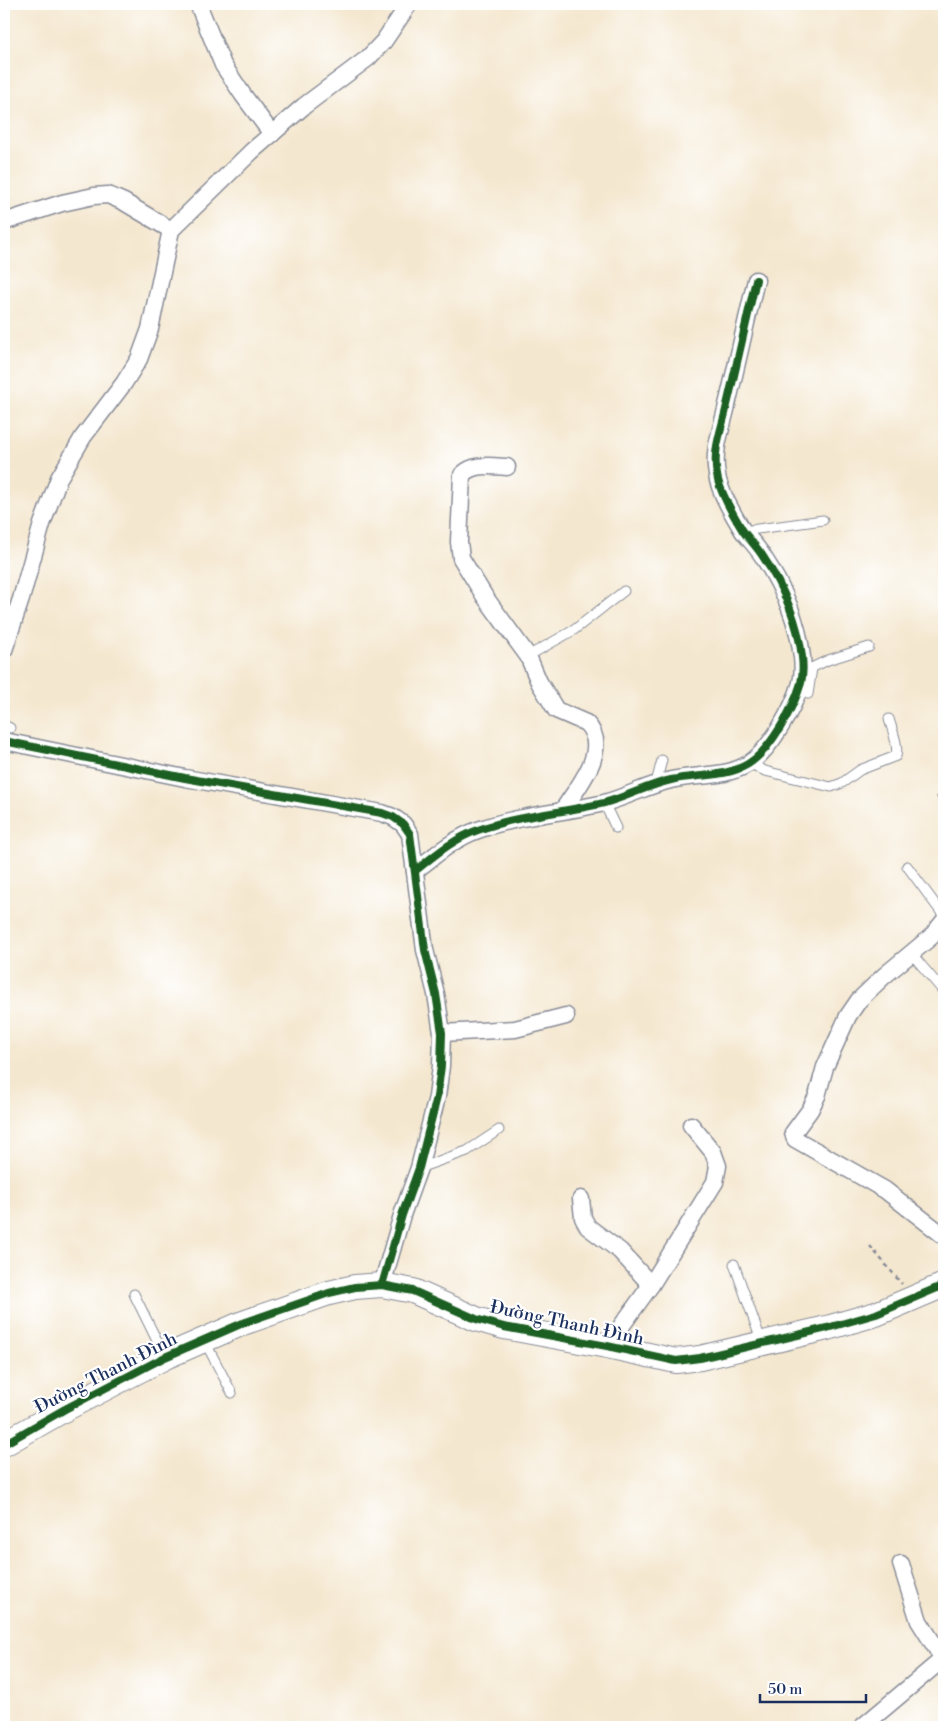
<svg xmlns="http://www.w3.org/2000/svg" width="948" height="1731" viewBox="0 0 948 1731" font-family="'Libre Bodoni',serif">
	<rect width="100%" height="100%" fill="#fff"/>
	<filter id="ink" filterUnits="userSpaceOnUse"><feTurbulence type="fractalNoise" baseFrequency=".02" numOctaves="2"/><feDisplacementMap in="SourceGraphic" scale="10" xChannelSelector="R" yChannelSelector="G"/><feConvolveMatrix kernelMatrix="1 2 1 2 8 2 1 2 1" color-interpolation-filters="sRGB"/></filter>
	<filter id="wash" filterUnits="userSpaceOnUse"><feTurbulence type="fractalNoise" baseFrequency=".0096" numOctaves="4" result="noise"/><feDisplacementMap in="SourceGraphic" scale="20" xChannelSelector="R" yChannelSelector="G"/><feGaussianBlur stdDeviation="1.12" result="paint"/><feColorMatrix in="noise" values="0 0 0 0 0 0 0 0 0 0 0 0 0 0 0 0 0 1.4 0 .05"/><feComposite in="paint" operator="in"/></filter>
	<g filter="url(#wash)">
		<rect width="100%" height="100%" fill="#f4e7cf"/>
	</g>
	<g filter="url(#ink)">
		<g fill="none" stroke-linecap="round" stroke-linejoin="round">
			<defs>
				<g id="lane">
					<path d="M743 531 823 520"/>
					<path d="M528 656 574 630 624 591"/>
					<path d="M803 672 828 660 869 647"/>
					<path d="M808 694 812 668"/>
					<path d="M4 725 10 728"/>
					<path d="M749 763 765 771 831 787 842 783 860 770 896 756C899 745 892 730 889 719"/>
					<path d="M656 783 662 760"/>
					<path d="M604 803 616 828"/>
					<path d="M907 866 944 916"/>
					<path d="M911 953 944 992"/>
					<path d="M419 1168 467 1151 499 1130"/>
					<path d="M734 1264 762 1343"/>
					<path d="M134 1294 165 1357"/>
					<path d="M204 1340 232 1393"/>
				</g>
				<g id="street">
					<path d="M198 4 223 65 243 95 272 134"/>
					<path d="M4 222 62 203 94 196 108 195 124 202 171 230"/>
					<path d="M507 467C491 466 473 463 462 475L459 542 461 558 485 597 528 656 539 682 556 710 586 723C612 749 577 787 563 810"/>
					<path d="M4 650 21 599 42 524 59 478 83 437 124 383 139 359 150 329 171 230 252 151 304 106 368 58 384 41 409 4"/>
					<path d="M4 741 185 778 382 813 393 817 403 824 410 834 425 950 436 994 442 1033 441 1066 437 1097 419 1168 402 1215 382 1285"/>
					<path d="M415 871C435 855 455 838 478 830 519 815 562 813 604 803 627 797 648 785 671 780 696 774 725 778 748 764 770 751 794 707 801 683 803 675 803 666 802 657 798 621 782 585 762 555 756 546 749 539 743 531 734 516 719 491 717 475 712 450 722 429 727 405 737 364 746 322 756 280"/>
					<path d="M944 921 932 936 884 976 859 1000 848 1016 825 1067 817 1096 810 1110 793 1133 795 1139 885 1190 944 1236"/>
					<path d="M442 1033 515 1029 566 1016"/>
					<path d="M581 1199 583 1218 588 1227 620 1251 651 1285"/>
					<path d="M607 1346 651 1285 715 1182 718 1166 713 1152 691 1125"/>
					<path d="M901 1564 919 1621 943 1659"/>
					<path d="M862 1727 944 1658"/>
				</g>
				<path id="secondary" d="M4 1444 65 1409 165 1357 243 1323 329 1293 355 1287 382 1285 413 1291 476 1319 504 1327 607 1346 676 1361 700 1358 827 1328 876 1314 944 1285"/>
			</defs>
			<!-- lane casing -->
			<use href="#lane" stroke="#888b96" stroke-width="11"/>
			<!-- street casing -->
			<use href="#street" stroke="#888b96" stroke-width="19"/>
			<!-- secondary casing -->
			<use href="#secondary" stroke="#888b96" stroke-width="26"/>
			<!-- path -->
			<g stroke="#888b96" stroke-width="2.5" stroke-dasharray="4 4" stroke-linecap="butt">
				<path d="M937 796 944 805"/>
				<path d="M870 1246 902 1284"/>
			</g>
			<!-- lane -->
			<use href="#lane" stroke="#fff" stroke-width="9"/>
			<!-- street -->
			<use href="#street" stroke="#fff" stroke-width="16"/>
			<!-- secondary -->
			<use href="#secondary" stroke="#fff" stroke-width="24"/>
			<defs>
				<g id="cycleway">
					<path d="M4 741 185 778 382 813 393 817 403 824 410 834 425 950 436 994 442 1033 441 1066 437 1097 419 1168 402 1215 382 1285"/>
					<path d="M415 871C435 855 455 838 478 830 519 815 562 813 604 803 627 797 648 785 671 780 696 774 725 778 748 764 770 751 794 707 801 683 803 675 803 666 802 657 798 621 782 585 762 555 756 546 749 539 743 531 734 516 719 491 717 475 712 450 722 429 727 405 737 364 746 322 756 280"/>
					<path d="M4 1444 65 1409 165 1357 243 1323 329 1293 355 1287 382 1285 413 1291 476 1319 504 1327 607 1346 676 1361 700 1358 827 1328 876 1314 944 1285"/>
				</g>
			</defs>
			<!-- cycleway casing -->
			<use href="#cycleway" stroke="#fff" stroke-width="11"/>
			<!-- cycleway -->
			<use href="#cycleway" stroke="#1b5e20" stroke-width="8"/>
		</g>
	</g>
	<g text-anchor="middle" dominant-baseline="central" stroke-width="4.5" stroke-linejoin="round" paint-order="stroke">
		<!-- street labels -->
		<g font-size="18" fill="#1b2f5e" stroke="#fff">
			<text transform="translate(567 1323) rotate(12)">Đường Thanh Đình</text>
			<text transform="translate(106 1373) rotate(-27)">Đường Thanh Đình</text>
		</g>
	</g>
	<!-- margin -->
	<rect width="948" height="1731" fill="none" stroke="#fff" stroke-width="20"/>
	<!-- scale -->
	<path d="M760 1694v8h106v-8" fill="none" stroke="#1b2f5e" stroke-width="2.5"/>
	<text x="768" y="1694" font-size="15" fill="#1b2f5e" stroke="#ffffff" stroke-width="4" paint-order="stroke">50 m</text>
</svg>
